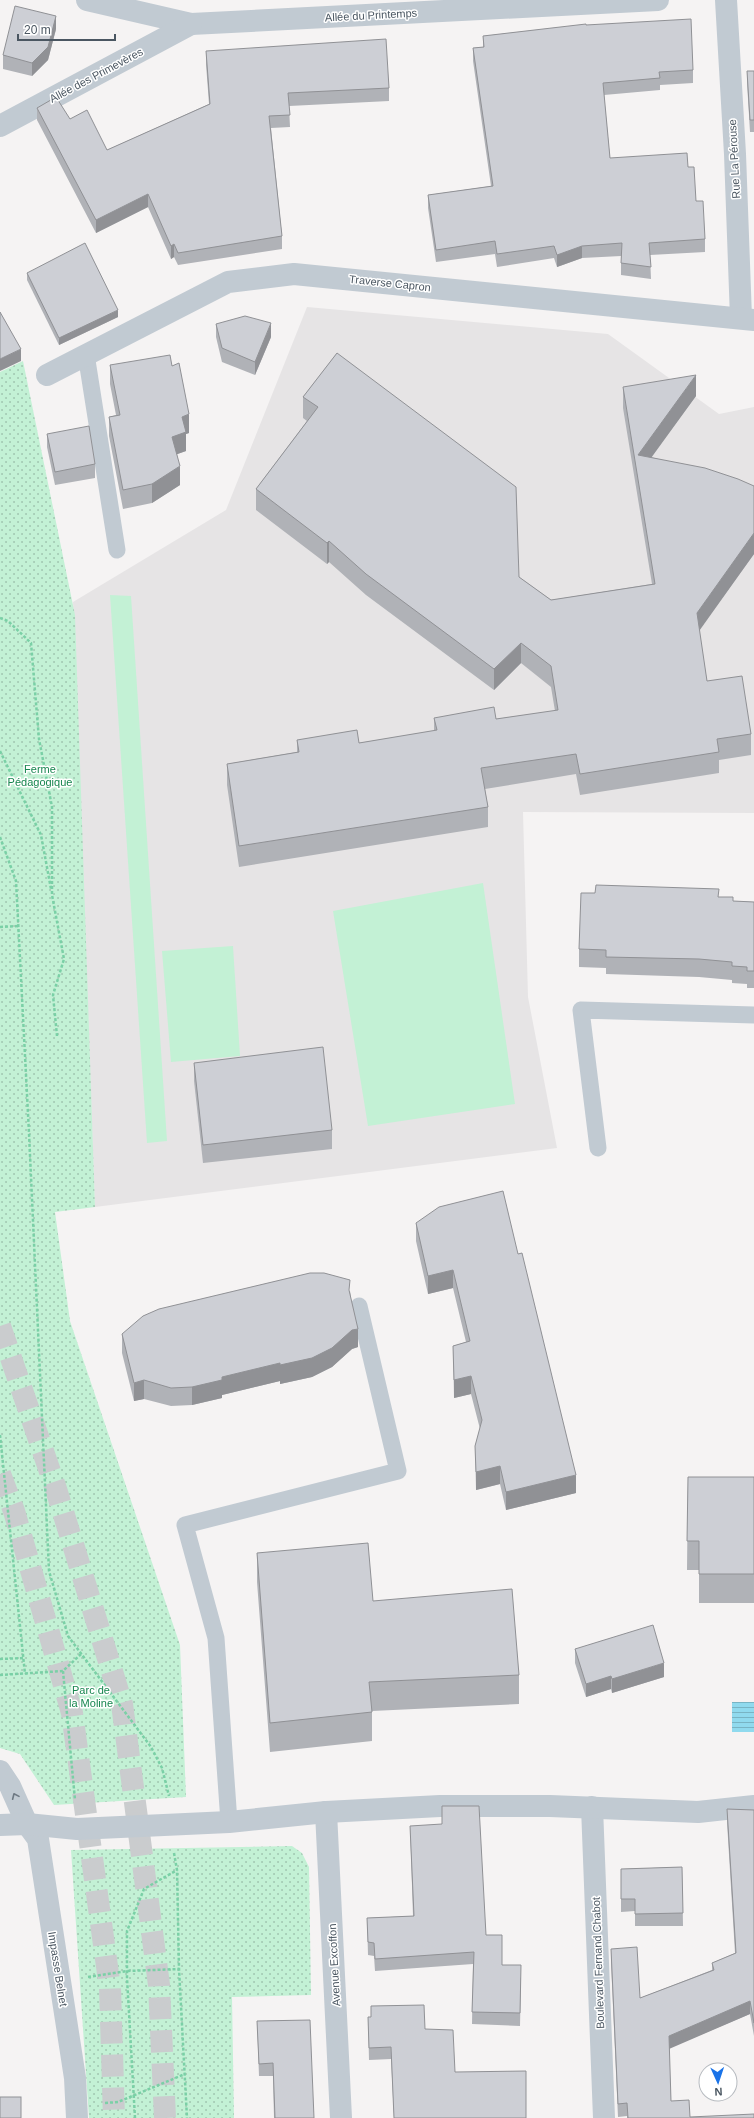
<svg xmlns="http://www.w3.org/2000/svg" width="754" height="2118" viewBox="0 0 754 2118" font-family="Helvetica,sans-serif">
	<defs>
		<pattern id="grass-dots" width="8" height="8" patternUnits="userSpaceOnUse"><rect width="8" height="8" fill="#c3f1d5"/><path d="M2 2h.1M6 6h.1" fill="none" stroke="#a0c6b0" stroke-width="1.8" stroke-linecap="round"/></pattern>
		<pattern id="water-rules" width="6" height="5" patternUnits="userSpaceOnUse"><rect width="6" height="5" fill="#90daee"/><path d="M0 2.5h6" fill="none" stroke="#78b4c4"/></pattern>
	</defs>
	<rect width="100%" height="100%" fill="#f5f3f3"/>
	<!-- education -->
	<path fill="#e6e4e5" d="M307 307 608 334 719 414 754 407V813L523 812 528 997 557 1148 95 1207 73 602 226 510Z"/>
	<!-- grass -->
	<g fill="url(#grass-dots)">
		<path d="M23 361 75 615 95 1207 55 1212 70 1321 180 1645 186 1797 54 1805 20 1754 0 1748V372Z"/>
		<path d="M292 1846 302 1853 309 1867 311 1995 232 1997 234 2118H89L71 1850Z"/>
	</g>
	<!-- garden -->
	<g fill="#c3f1d5">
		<path d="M110 595 131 596 167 1141 147 1143Z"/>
		<path d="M483 883 515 1104 368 1126 333 911Z"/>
		<path d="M233 946 240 1056 171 1062 162 951Z"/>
	</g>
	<!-- water -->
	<rect fill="url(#water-rules)" x="732" y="1702" width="22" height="30"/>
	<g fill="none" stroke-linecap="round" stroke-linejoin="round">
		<!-- motorway-tunnel -->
		<g stroke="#caccce" stroke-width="22" stroke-dasharray="22 11" stroke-linecap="butt">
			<path d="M0 1326 56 1489 122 1704 159 1985 165 2118"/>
			<path d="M0 1474 14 1511 72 1713 110 1988 114 2118"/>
		</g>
		<!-- path -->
		<g stroke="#7ad0a6" stroke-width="2.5" stroke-dasharray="3 2" stroke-linecap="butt">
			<path d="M0 618 8 621 31 643 39 739 52 807V895L64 959 53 995 57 1036"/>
			<path d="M0 751 41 835 51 889"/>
			<path d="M0 837 16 881 29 1133 49 1571 68 1636 151 1747 162 1768 169 1796"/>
			<path d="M0 927 18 926"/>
			<path d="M0 1435 25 1674"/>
			<path d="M0 1659 24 1658"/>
			<path d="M63 1671 75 1800"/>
			<path d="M0 1675 63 1671 81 1654"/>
			<path d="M174 1853 177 1870 179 1969 187 2118"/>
			<path d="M88 1977 127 1971 179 1969"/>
			<path d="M105 2103 118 2102 185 2074"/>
			<path d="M135 2118 127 1978V1931L144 1889 177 1870"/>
		</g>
		<!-- service -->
		<g stroke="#c1cad2" stroke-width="17">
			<path d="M86 354 117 550"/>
			<path d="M598 1148 581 1010 754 1015"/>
			<path d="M229 1822 216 1638 185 1525 398 1471 359 1306"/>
		</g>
		<!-- minor -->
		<g stroke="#c1cad2" stroke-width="22">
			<path d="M87 0 191 24 658 0"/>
			<path d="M726 0 735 154 741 318"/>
			<path d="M0 126 191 24"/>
			<path d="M47 375 228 282 294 274 754 320"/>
			<path d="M0 1771 10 1786 27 1824 38 1839 75 2078 77 2118"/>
			<path d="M592 1807 604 2118"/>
			<path d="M326 1812 341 2118"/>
			<path d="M0 1825 27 1824 77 1829 229 1822 326 1812 440 1806H550L698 1812 754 1806"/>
		</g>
	</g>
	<!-- wall -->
	<g fill="#b0b2b7">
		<path d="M586 25 693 70V83L660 85V90L604 95 610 158 688 167 705 239V252L650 255 651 279 621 275V256L582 258 557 267 554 258 497 267 495 254 436 262 428 208V195L491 186 473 61V48L483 47V36Z"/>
		<path d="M56 29 48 60 32 76 3 69V55Z"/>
		<path d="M206 51 389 88V101L289 106 290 127 271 128 282 236V249L178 265 174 257 171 259 148 207 96 233 37 120V108L70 119 107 150 209 104 206 64Z"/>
		<path d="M747 71H754V132H750L747 82Z"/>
		<path d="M27 273 118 317 59 345 27 280Z"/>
		<path d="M216 324 271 337 255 375 222 362 216 337Z"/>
		<path d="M337 353 519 577 551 600 652 584 623 408V387L696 396 651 457 754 486V554L699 630 707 681 751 734V755L719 760V773L580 795 576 774 485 789 488 807V827L239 867 227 785V764L297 752V740L359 743 434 731V718L496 719 555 711 551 687 521 663 494 690 366 595 329 562 327 564 256 510V489L307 421 303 418V397Z"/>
		<path d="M110 365 172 366 189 433 186 434V451L177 454 180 485 152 503 123 509 109 436V417L116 415 110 384Z"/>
		<path d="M47 434 95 464V478L55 485 47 447Z"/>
		<path d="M719 897 733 901 754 902V988H747V984L732 983V980L699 977 606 974V968L579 967V949Z"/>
		<path d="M194 1063 332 1130V1149L203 1163 194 1081Z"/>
		<path d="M416 1223 518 1254 576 1493 506 1510 500 1484 476 1490 475 1446 480 1429 471 1394 454 1398 453 1346 466 1342 453 1288 428 1294 416 1241Z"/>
		<path d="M350 1291 358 1347 352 1349 332 1367 312 1377 280 1384V1381L222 1395V1398L192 1405 171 1406 144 1399 134 1401 122 1353V1334Z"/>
		<path d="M688 1477H754V1603H699V1570H687Z"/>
		<path d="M257 1553 373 1601 519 1675V1704L372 1711V1741L270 1752 257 1582Z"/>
		<path d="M575 1649 664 1677 612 1693 611 1689 586 1697 575 1663Z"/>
		<path d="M727 1809 754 1810V2036L750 2014 669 2048 671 2101 690 2117 754 2118H627V2116L618 2117 611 1962V1949L640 1998 712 1970V1963L735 1953 727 1822Z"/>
		<path d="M410 1826 486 1935 502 1965 521 1978 520 2026 472 2024 473 1964 375 1971 374 1956 368 1955 367 1918 413 1916Z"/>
		<path d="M682 1867 683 1926H635V1911L621 1912V1869Z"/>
		<path d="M371 2006 425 2029 455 2072 526 2118H394L391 2059 369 2060 368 2017H371Z"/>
		<path d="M257 2021 314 2118H274L273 2076H259Z"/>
	</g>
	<!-- shaded-wall -->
	<g fill="#909195">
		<path d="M56 16V29L48 60 32 76V63Z"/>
		<path d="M148 194V207L96 233V220Z"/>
		<path d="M174 244V257L171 259V246Z"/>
		<path d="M582 246V258L557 267V255Z"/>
		<path d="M118 310V317L59 345V338Z"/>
		<path d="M271 323V337L255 375V362Z"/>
		<path d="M21 349V361L0 371V359Z"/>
		<path d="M696 375V396L638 476V455Z"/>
		<path d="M189 414V433L186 434V451L172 456V437L182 417Z"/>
		<path d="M180 466V485L152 503V484Z"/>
		<path d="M754 533V554L697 634V613Z"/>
		<path d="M329 541V562L327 564V543Z"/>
		<path d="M521 643V663L494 690V669Z"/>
		<path d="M453 1270V1288L428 1294V1276Z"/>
		<path d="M358 1329V1347L352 1349 332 1367 312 1377 280 1384V1365L352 1330Z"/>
		<path d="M280 1363V1381L222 1395V1398L192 1405V1387L222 1377Z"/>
		<path d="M471 1376V1394L454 1398V1380Z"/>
		<path d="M144 1380V1399L134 1401V1383Z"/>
		<path d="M500 1466V1484L476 1490V1472Z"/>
		<path d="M576 1475V1493L506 1510V1492Z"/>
		<path d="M664 1663V1677L612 1693V1679Z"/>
		<path d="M611 1676V1689L586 1697V1684Z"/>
		<path d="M750 2001V2014L669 2049V2036Z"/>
	</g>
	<!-- building -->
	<g fill="#cdcfd5" stroke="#909195">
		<path d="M15 6 56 16 48 47 32 63 3 55Z"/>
		<path d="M691 19 693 70 659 72 660 78 603 83 610 158 687 153 688 167H694L696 201H703L705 239 649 243 651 267 621 263 622 243 582 246 557 255 554 246 497 254 495 241 436 250 428 195 493 186 473 48 484 47 483 36 586 24V25Z"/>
		<path d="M386 39 389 88 288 93 290 115 269 116 282 236 178 253 174 244 171 246 148 194 96 220 37 108 56 97 70 119 87 110 107 150 210 104 206 51Z"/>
		<path d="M747 71H754V120H750Z"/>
		<path d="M85 243 118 310 59 338 27 273Z"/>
		<path d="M0 312 21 349 0 359Z"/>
		<path d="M245 316 271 323 255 362 222 348 216 324Z"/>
		<path d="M337 353 516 487 519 577 551 600 655 584 623 387 696 375 638 455 705 468 738 479 754 486V533L697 613 707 681 742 676 751 734 717 739 719 752 580 774 576 754 481 768 488 807 239 846 227 764 299 752 297 740 357 730 359 743 437 730 434 718 494 707 496 719 558 710 551 666 521 643 494 669 366 574 329 541 327 543 256 489 318 407 303 397Z"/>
		<path d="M170 355 172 366 179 363 189 414 182 417 186 432 172 437 180 466 152 484 123 490 109 417 120 415 110 365Z"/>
		<path d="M89 426 95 464 55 472 47 434Z"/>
		<path d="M596 885 719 889 718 897H733V901L754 902V971H747V967L732 966V962L699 959 606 957V950L579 949 581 893H595Z"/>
		<path d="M323 1047 332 1130 203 1145 194 1063Z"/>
		<path d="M503 1191 518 1254 522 1253 576 1475 506 1492 500 1466 476 1472 475 1446 482 1420 471 1376 454 1380 453 1346 470 1341 453 1270 428 1276 416 1223 439 1207Z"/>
		<path d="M310 1273H324L350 1280 349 1290 358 1329 352 1330 332 1348 312 1358 280 1365V1363L222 1377V1380L192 1387 171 1388 144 1380 134 1383 122 1334 143 1316 159 1309Z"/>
		<path d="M688 1477H754V1574H699V1541H687Z"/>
		<path d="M368 1543 373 1601 512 1589 519 1675 369 1682 372 1712 270 1723 257 1553Z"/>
		<path d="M653 1625 664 1663 612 1679 611 1676 586 1684 575 1649Z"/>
		<path d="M442 1806H479L486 1935H502V1965H521L520 2013 472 2012 474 1952 375 1959 374 1943 368 1942 367 1918 414 1916 410 1826 442 1824Z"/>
		<path d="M727 1809 754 1810V2023L750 2001 669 2036 671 2101 689 2100 690 2117 754 2114V2118H628L627 2103 618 2104 611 1949 637 1947 640 1998 714 1970 712 1963 736 1953Z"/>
		<path d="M682 1867 683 1913 635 1914V1899H621V1869Z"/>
		<path d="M424 2005 425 2029 453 2030 455 2072 526 2071V2118H394L391 2047 369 2048 368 2017H371V2006Z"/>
		<path d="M310 2020 314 2118H275L273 2063 259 2064 257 2021Z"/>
		<rect x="0" y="2097" width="21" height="21"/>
	</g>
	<!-- one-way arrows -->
	<defs><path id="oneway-chevron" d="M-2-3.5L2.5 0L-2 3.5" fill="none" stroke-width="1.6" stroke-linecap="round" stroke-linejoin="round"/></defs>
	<use stroke="#6e7983" href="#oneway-chevron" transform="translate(15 1796) rotate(-114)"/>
	<g text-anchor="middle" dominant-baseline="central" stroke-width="3" stroke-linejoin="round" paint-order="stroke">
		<!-- street labels -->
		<g font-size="11" fill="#4a5661" stroke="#fff">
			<text transform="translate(371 15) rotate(-3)">Allée du Printemps</text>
			<text transform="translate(96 75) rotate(-28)">Allée des Primevères</text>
			<text transform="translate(734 159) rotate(-93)">Rue La Pérouse</text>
			<text transform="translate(390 283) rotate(6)">Traverse Capron</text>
			<text transform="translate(598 1963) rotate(-92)">Boulevard Fernand Chabot</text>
			<text transform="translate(334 1965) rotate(-93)">Avenue Excoffon</text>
			<text transform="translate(58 1969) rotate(81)">Impasse Belnet</text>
		</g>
		<!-- park labels -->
		<g font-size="11" fill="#17864f" stroke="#fff">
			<text x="40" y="769">Ferme<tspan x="40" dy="13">Pédagogique</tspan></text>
			<text x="91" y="1690">Parc de<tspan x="91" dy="13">la Moline</tspan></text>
		</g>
	</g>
	<!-- north arrow -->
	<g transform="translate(718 2082) rotate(177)"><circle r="19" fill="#ffffff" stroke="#b7bbc0"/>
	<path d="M0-3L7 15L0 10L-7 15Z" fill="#1a73e8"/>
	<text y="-6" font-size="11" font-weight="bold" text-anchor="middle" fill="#4a5661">N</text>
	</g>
	<!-- scale -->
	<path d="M18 34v6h97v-6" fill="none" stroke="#4a5661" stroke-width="2"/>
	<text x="24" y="34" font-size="12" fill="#4a5661" stroke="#ffffff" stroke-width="3" paint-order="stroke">20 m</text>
</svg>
